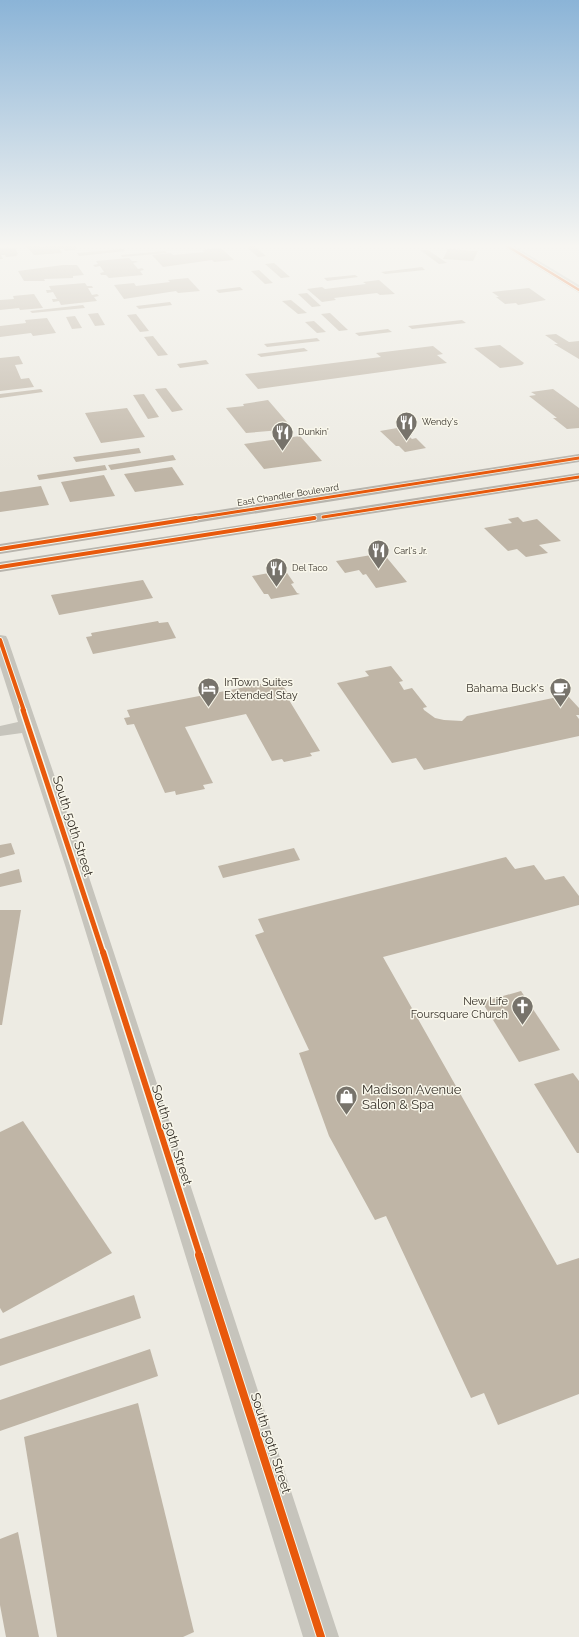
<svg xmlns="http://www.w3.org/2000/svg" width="579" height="1637" viewBox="0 0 579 1637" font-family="Raleway,sans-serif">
	<rect width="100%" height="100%" fill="#edebe3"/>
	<!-- building -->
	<g fill="#bfb5a6">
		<path d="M37 244 39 247 47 246 45 244H74L77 248 74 249 76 250 65 251 64 249H60L62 253 34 255 25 245Z"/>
		<path d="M355 244H376V245L358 247Z"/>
		<path d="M253 245 266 256 258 257 246 246Z"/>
		<path d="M9 247 10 248H15L18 254 16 255 17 256 6 257 5 255H1L3 259H0V248Z"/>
		<path d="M221 248 234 260 214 262 212 260 163 267 152 255 171 253 173 255 205 252 202 250Z"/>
		<path d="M123 249 126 251 79 256 77 253Z"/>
		<path d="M448 249 478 251 473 261 443 259Z"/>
		<path d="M420 250H428L447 263 439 264Z"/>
		<path d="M165 251 167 253 122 257 121 255Z"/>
		<path d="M129 258 132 261H136L138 262 133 263 138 269 142 268 144 270 140 271 143 275 109 278 106 275H101L100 273 104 272 100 266 95 267 93 265 98 264 96 261Z"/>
		<path d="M274 263 290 277 281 278 265 264Z"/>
		<path d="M63 265H77L84 275 73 276V278L44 279 45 281H24L18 271Z"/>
		<path d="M422 267 425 270 385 274 381 272Z"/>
		<path d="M259 270 273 283 265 284 251 271Z"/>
		<path d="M355 275 358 277 327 281 324 278Z"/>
		<path d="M188 278 200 291 178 293 176 291 124 299 114 285 134 283 136 286 170 282 168 280Z"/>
		<path d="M379 280 395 294 380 295 377 293 334 298 336 300 322 302 307 289 322 287 325 289 366 284 363 282Z"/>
		<path d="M85 283 87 286H92L93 288H88L92 295 97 294 99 296 94 297 97 301 61 305 59 301 53 302 52 299H57L53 292 47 293 46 290H51L49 286Z"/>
		<path d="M240 287 243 290 219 293 216 290Z"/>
		<path d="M529 288 546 300 518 305 516 303 505 304 496 297H499L492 292Z"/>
		<path d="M307 293 321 306 312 307 298 294Z"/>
		<path d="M34 294 43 308 20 310 19 308 0 310V300L14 299 13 296Z"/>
		<path d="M291 300 307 313 298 314 282 301Z"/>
		<path d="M170 302 172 305 139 309 136 306Z"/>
		<path d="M83 305 85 308 32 313 30 311Z"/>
		<path d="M98 313 105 325 95 326 88 314Z"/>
		<path d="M330 313 348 330 339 331 321 314Z"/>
		<path d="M136 314 149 331 140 332 127 315Z"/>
		<path d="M75 316 82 328 72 329 66 317Z"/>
		<path d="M47 318 56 333 33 336 31 333 0 337V326L26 323 25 320Z"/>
		<path d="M462 320 466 323 412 329 408 326Z"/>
		<path d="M314 321 326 332 317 333 305 322Z"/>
		<path d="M388 329 392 332 359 336 355 333Z"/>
		<path d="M556 334 569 342 579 341V359L554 344H558L545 335Z"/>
		<path d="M153 336 168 355 158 356 144 337Z"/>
		<path d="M317 338 320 341 267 347 264 344Z"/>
		<path d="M500 345 524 363 522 365 500 368 474 348Z"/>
		<path d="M433 346 443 354 437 355 447 363 258 389 245 374 381 357 376 353Z"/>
		<path d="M304 348 308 351 261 357 257 354Z"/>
		<path d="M19 356 23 364 15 365 21 379 29 378 34 387 0 391V358Z"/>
		<path d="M206 360 209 364 180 368 177 364Z"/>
		<path d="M166 388 183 410 172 412 155 389Z"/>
		<path d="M41 389 43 392 0 398V394Z"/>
		<path d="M553 389 579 408V428L567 429 553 418H557L529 396 536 395 531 392Z"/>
		<path d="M144 394 159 417 148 419 133 395Z"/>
		<path d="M268 400 293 429 246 433 226 408 244 406 243 404Z"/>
		<path d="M127 408 145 437 101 443 85 413Z"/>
		<path d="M403 427 412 436H409L412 439 416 438 426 448 405 452 399 446H396L380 431Z"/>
		<path d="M300 436 322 461 264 469 244 444Z"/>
		<path d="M139 448 141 453 76 462 73 457Z"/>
		<path d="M173 455 176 460 111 470 108 465Z"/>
		<path d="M105 465 107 470 39 480 37 475Z"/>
		<path d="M172 467 184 485 135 492 124 474Z"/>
		<path d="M104 475 115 496 70 502 61 482Z"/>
		<path d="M41 486 49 505 0 512V492Z"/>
		<path d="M518 517 523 522 537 519 561 541 539 545 548 553 526 557 517 549 508 551 484 528 512 523 508 519Z"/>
		<path d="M383 553 407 582 376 588 366 574 363 575 359 570 345 573 336 561Z"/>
		<path d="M285 570 294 583 291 584 297 593 300 594 271 599 268 594H264L252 576Z"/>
		<path d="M143 580 153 598 59 615 51 595Z"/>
		<path d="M158 621 159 623 168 622 176 638 93 654 86 637 92 636 91 633Z"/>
		<path d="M391 666 403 681 399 682 404 690 412 688 427 707 423 708 424 710 435 718 444 720 462 721 467 716 567 695 579 708V715H576L579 719V736L424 770 416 758 392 763 337 683 369 676 365 671Z"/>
		<path d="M276 681 279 685 282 684 292 700H289L320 751 310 753 312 756 284 762 282 759 272 761 246 714 185 727 213 783 203 785 205 789 176 795 175 791 165 793 134 724 127 725 124 718 130 717 127 710Z"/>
		<path d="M11 843 15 854 0 858V845Z"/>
		<path d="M294 848 300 860 223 878 218 866Z"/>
		<path d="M506 857 515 869 534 865 545 880 564 876 579 896V905L383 957 557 1265 579 1258V1394L498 1425 484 1393 471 1398 386 1216 375 1220 329 1136 299 1053 309 1050 255 935 264 932 258 919Z"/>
		<path d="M19 869 22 882 0 887V874Z"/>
		<path d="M0 910H21L2 1025H0Z"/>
		<path d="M521 991 560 1050 519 1062 482 1002Z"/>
		<path d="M573 1073 579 1081V1153H577L534 1084Z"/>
		<path d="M23 1121 112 1253 3 1313 0 1308V1132Z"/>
		<path d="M134 1295 141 1318 0 1366V1339Z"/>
		<path d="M150 1349 158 1376 0 1431V1400Z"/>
		<path d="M138 1403 194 1632 183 1637H57L24 1437Z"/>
		<path d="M18 1532 39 1637H6L0 1605V1539Z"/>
	</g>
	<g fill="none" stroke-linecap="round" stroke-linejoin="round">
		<!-- minor -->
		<path fill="#c6c4bc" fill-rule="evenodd" d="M0 635 6 636 8 640 86 868 339 1637H303L66 868 22 733 0 736V726L18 722 0 666Z"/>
		<!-- tertiary -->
		<path fill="#c6c4bc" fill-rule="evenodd" d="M499 244H511L579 285V293Z"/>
		<!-- secondary -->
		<g fill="#b7b4ad" fill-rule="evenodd">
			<path d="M579 454V462L0 554V544Z"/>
			<path d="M579 473V481L0 572V562Z"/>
		</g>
		<defs>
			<path id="cycleway-far5" d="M504 244 579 290"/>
			<g id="cycleway-far4">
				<path d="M323 517 579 477"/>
				<path d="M190 519 579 458"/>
				<path d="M308 519 315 518"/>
			</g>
			<g id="cycleway-far3">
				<path d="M0 549 196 518"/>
				<path d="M0 567 314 518"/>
				<path d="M0 640 24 711"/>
			</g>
			<path id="cycleway-far2" d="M23 710 103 953"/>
			<path id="cycleway-far1" d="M103 952 200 1256"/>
			<path id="cycleway" d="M199 1255 321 1637"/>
		</defs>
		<!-- cycleway-far5 casing -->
		<use href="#cycleway-far5" stroke="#f9f7eb" stroke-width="4"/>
		<!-- cycleway-far4 casing -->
		<use href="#cycleway-far4" stroke="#f9f7eb" stroke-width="4.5"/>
		<!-- cycleway-far3 casing -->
		<use href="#cycleway-far3" stroke="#f9f7eb" stroke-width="6"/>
		<!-- cycleway-far2 casing -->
		<use href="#cycleway-far2" stroke="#f9f7eb" stroke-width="8"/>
		<!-- cycleway-far1 casing -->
		<use href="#cycleway-far1" stroke="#f9f7eb" stroke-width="9"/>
		<!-- cycleway casing -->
		<use href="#cycleway" stroke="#f9f7eb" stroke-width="10"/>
		<!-- cycleway-far5 -->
		<use href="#cycleway-far5" stroke="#e8590c" stroke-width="2.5"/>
		<!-- cycleway-far4 -->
		<use href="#cycleway-far4" stroke="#e8590c" stroke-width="3"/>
		<!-- cycleway-far3 -->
		<use href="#cycleway-far3" stroke="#e8590c" stroke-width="4"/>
		<!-- cycleway-far2 -->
		<use href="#cycleway-far2" stroke="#e8590c" stroke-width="5"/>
		<!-- cycleway-far1 -->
		<use href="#cycleway-far1" stroke="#e8590c" stroke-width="6"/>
		<!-- cycleway -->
		<use href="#cycleway" stroke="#e8590c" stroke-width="8"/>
	</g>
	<!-- sky -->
	<linearGradient id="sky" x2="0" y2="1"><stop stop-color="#8bb4d7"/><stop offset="0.52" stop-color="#f7f6f2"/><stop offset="1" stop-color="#f7f6f2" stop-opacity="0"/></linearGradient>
	<rect width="579" height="473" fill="url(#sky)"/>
	<!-- icons -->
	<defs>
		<symbol id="restaurant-pin" viewBox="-11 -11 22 30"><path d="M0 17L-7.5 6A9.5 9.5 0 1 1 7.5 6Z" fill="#77736b" stroke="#f9f7eb"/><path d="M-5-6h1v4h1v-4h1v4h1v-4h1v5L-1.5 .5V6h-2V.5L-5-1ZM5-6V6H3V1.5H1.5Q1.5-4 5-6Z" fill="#fff"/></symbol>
		<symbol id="hotel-pin" viewBox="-11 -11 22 30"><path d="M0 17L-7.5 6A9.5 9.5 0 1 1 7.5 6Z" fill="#77736b" stroke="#f9f7eb"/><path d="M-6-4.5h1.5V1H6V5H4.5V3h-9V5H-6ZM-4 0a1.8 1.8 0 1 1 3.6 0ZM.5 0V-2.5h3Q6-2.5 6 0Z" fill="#fff"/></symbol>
		<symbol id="cafe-pin" viewBox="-11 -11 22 30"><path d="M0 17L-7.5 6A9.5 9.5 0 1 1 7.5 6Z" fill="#77736b" stroke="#f9f7eb"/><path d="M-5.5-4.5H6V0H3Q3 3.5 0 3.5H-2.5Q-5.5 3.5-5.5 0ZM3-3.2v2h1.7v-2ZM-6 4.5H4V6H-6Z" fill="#fff"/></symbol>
		<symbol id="church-pin" viewBox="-11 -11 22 30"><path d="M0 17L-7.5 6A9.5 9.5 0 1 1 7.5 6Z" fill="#77736b" stroke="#f9f7eb"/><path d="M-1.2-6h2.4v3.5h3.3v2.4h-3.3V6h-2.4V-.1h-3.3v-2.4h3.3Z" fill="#fff"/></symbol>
		<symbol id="shop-pin" viewBox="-11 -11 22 30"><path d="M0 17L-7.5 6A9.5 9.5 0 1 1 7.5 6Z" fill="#77736b" stroke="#f9f7eb"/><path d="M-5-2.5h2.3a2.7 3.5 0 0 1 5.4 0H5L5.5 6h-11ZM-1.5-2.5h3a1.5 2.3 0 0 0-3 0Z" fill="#fff"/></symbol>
	</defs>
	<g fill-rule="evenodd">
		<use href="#restaurant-pin" x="394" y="410" width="25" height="34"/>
		<use href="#restaurant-pin" x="270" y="420" width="25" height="34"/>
		<use href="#restaurant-pin" x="366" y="538" width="25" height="34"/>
		<use href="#restaurant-pin" x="264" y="556" width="25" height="34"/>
		<use href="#hotel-pin" x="196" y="676" width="25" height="34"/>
		<use href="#cafe-pin" x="548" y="676" width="25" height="34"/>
		<use href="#church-pin" x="510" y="994" width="25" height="34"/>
		<use href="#shop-pin" x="334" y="1084" width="25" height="34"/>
	</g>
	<g text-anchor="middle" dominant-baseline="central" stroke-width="3" stroke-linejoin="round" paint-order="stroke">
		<!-- far-poi labels -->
		<g font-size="9" fill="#37322a" stroke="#f9f7eb" text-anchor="start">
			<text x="422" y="422">Wendy's</text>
			<text x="298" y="432">Dunkin'</text>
			<text x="394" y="551">Carl's Jr.</text>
			<text x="292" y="568">Del Taco</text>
		</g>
		<!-- far-street labels -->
		<g font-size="9" fill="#37322a" stroke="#f9f7eb">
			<text transform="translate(288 495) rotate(-9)">East Chandler Boulevard</text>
		</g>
		<!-- poi labels -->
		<g font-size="11" fill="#37322a" stroke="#f9f7eb" text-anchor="end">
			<text x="224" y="682" text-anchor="start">InTown Suites<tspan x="224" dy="13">Extended Stay</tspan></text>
			<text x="544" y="688">Bahama Buck's</text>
			<text x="508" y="1001">New Life<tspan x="508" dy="13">Foursquare Church</tspan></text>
		</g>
		<!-- near-street labels -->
		<g font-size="13" fill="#37322a" stroke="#f9f7eb">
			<text transform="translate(73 826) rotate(72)">South 50th Street</text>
			<text transform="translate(172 1135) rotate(72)">South 50th Street</text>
			<text transform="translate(271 1443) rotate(72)">South 50th Street</text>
		</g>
		<!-- near-poi labels -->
		<g font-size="13" fill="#37322a" stroke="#f9f7eb" text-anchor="start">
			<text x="362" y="1089">Madison Avenue<tspan x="362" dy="15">Salon &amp; Spa</tspan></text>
		</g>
	</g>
</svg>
